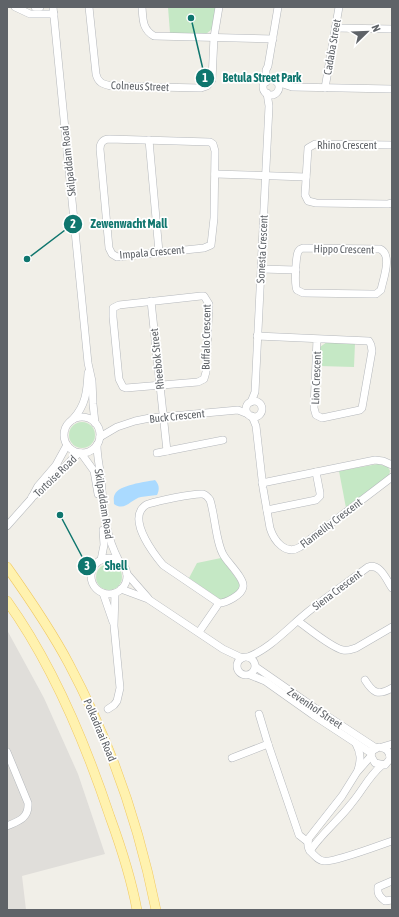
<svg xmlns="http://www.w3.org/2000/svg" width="399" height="917" viewBox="0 0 399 917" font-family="'Asap Condensed',sans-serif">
	<rect width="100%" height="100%" fill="#f1efe8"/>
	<!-- industrial -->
	<path fill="#e0deda" d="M7 630 44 698 78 774 105 854 22 876 26 910H7Z"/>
	<!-- green -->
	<g fill="#c5e8c5">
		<path d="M168 7H216L212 29 206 34 170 33Z"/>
		<path d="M327 342 355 343 354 367 319 366 320 347Z"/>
		<circle cx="82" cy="435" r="13"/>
		<path d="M378 464 388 467 390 471 389 475 346 508 339 471Z"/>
		<path d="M221 558 238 581 240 586C237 594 228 598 221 600L189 578 197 563Z"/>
		<circle cx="109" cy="577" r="13"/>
	</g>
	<!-- water -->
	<path fill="#aadaff" d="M155 480C159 484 160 489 157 495 151 496 146 496 141 497 131 499 125 512 114 504 114 501 113 497 115 494 119 485 145 482 155 480Z"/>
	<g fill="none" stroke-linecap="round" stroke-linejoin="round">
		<defs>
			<g id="minor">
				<path d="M15 7 30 14H54"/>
				<path d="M35 7H40"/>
				<path d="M53 7 88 363 92 381 93 404 95 423"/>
				<path d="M89 7 96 74C98 83 103 84 111 86L201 88 207 86 212 80 214 37 219 7"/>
				<path d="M142 7C143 19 142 29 154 36L273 39"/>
				<path d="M335 28 392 29"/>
				<circle cx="271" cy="87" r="8"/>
				<path d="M266 82V70L268 66 278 7"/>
				<path d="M277 82 292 87 392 89"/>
				<path d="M325 88 339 7"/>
				<path d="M109 139 210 142 213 144 215 151 214 218 211 245 204 248 117 257 112 254 109 248 100 149C100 143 103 139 109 139Z"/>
				<path d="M149 140 159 252"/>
				<path d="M392 145 315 144 308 148 305 195 308 201 316 203 388 204 392 203"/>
				<path d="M215 174 306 177"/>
				<path d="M303 248 380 249C393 255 383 279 381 290L376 294H371L303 293C301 292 299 291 297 290 294 285 296 257 298 252 300 249 300 249 303 248Z"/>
				<path d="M261 269 296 270"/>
				<path d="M201 296H204L209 304 206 372 204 379 198 382 126 388 123 387 119 379 113 317V308L119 305Z"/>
				<path d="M151 301 167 451"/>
				<path d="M257 336 369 341 371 345 372 351 362 408 360 410 322 418 316 415 314 408 317 339"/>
				<circle cx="254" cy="409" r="8"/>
				<path d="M251 402 255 392 269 106 267 93"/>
				<path d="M252 416 256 426 263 488 270 528C274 541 286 556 300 547L392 477"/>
				<circle cx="82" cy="435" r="18"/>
				<path d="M73 419C86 405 87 391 88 373"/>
				<path d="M100 437 117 427 135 421 150 418 238 410 248 414"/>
				<path d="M97 445C97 457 100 468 101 479 104 511 104 532 119 561"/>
				<path d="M81 453 94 471 98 494"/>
				<path d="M157 453 223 440"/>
				<path d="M262 483 375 460 383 461 392 465"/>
				<path d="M32 497C50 486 62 467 79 453"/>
				<path d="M267 510 316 500 320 496V493L316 472"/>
				<path d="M7 526 31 499 38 486 56 465 67 445"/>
				<circle cx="109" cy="576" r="18"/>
				<path d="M101 560 104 545 103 530"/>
				<path d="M127 574 148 598"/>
				<path d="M121 589 148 599 223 649 242 658"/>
				<path d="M103 593 113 622"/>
				<path d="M298 621C308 628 332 648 343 650 348 651 352 649 356 648L392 627"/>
				<path d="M199 632 219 603C226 603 242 595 243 587 245 579 228 563 224 556 216 544 215 515 210 500 208 497 206 495 203 494 193 493 158 501 148 504 145 505 143 507 141 510 132 525 154 554 163 565L219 603"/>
				<circle cx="246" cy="666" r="9"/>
				<path d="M248 657C270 649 290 626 309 611 328 596 348 582 368 567 380 563 386 579 392 588"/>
				<path d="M256 667 315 708 376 748"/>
				<path d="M250 675 265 681 313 715 371 753"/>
				<path d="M365 680C373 693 378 696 392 688"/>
				<path d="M108 709 114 705 117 701 120 688 114 626 115 593"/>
				<path d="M259 714 268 744 299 835 308 842"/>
				<path d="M356 744C361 753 361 760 358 770"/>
				<path d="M379 747C386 748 390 751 390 759L385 765 375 763 371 756 372 751Z"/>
				<path d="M382 747 392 744"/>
				<path d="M7 752 28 803C29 818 19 821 7 826"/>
				<path d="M371 756 357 772 342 796 309 838C307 844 307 848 311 852 315 856 319 861 324 861 333 863 380 845 392 841"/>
				<path d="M232 758 268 744"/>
				<path d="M310 851C322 833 338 821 351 804 363 790 368 777 382 765"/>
				<path d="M392 881 378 887C377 894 380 897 385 901L392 900"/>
			</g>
			<g id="major">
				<path d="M7 567C29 598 51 630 69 664 110 741 139 825 156 910"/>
				<path d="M7 601C53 665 85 742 110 817 121 847 131 878 137 910"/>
			</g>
		</defs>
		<!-- minor casing -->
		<use href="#minor" stroke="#b5b8bc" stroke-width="8"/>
		<!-- major casing -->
		<use href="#major" stroke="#f2c960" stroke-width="10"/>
		<!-- minor -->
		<use href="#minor" stroke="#fff" stroke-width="7"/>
		<!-- major -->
		<use href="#major" stroke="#fff2af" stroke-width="9"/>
	</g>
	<g text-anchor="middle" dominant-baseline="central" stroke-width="3.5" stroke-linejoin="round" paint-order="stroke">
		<!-- street labels -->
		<g font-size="11" fill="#5f6368" stroke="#fff">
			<text transform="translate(332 47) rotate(-80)">Cadaba Street</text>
			<text transform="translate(140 86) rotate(2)">Colneus Street</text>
			<text x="347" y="145">Rhino Crescent</text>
			<text transform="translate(68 161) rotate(-96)">Skilpaddam Road</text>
			<text transform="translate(262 249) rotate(-87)">Sonesta Crescent</text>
			<text transform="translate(344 249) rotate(1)">Hippo Crescent</text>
			<text transform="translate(152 252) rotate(-5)">Impala Crescent</text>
			<text transform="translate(206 337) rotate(-89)">Buffalo Crescent</text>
			<text transform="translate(157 359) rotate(-96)">Rheebok Street</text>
			<text transform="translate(316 378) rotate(-88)">Lion Crescent</text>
			<text transform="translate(177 416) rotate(-6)">Buck Crescent</text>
			<text transform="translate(55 476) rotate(-44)">Tortoise Road</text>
			<text transform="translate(104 504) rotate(81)">Skilpaddam Road</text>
			<text transform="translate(331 523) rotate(-37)">Flamelily Crescent</text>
			<text transform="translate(337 590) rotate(-37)">Siena Crescent</text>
			<text transform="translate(315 708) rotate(34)">Zevenhof Street</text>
			<text transform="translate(100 730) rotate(67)">Polkadraai Road</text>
		</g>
	</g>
	<!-- callouts -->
	<path fill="none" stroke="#0f766e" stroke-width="1.5" d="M191 18L205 78M27 259L73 224M60 515L87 566"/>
	<g fill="#0f766e" stroke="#fff" stroke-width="1.5">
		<circle cx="191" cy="18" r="4"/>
		<circle cx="27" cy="259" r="4"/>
		<circle cx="60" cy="515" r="4"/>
		<circle cx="205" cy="78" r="10"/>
		<circle cx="73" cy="224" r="10"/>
		<circle cx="87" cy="566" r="10"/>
	</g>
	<g font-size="12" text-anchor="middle" font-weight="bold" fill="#fff">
		<text x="205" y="82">1</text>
		<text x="73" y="228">2</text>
		<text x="87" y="570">3</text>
	</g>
	<g font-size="12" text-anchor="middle" font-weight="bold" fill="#0f766e" stroke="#fff" stroke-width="3.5" stroke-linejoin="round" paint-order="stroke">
		<text x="262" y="82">Betula Street Park</text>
		<text x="129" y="228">Zewenwacht Mall</text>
		<text x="116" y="570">Shell</text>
	</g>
	<!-- border -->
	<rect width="399" height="917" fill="none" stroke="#5f6368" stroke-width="16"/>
	<!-- north arrow -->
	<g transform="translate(367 32) rotate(67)" stroke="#ffffff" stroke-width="3" paint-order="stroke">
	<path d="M0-3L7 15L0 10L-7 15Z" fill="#5f6368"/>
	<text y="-6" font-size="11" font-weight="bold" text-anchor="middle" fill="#5f6368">N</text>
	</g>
</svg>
